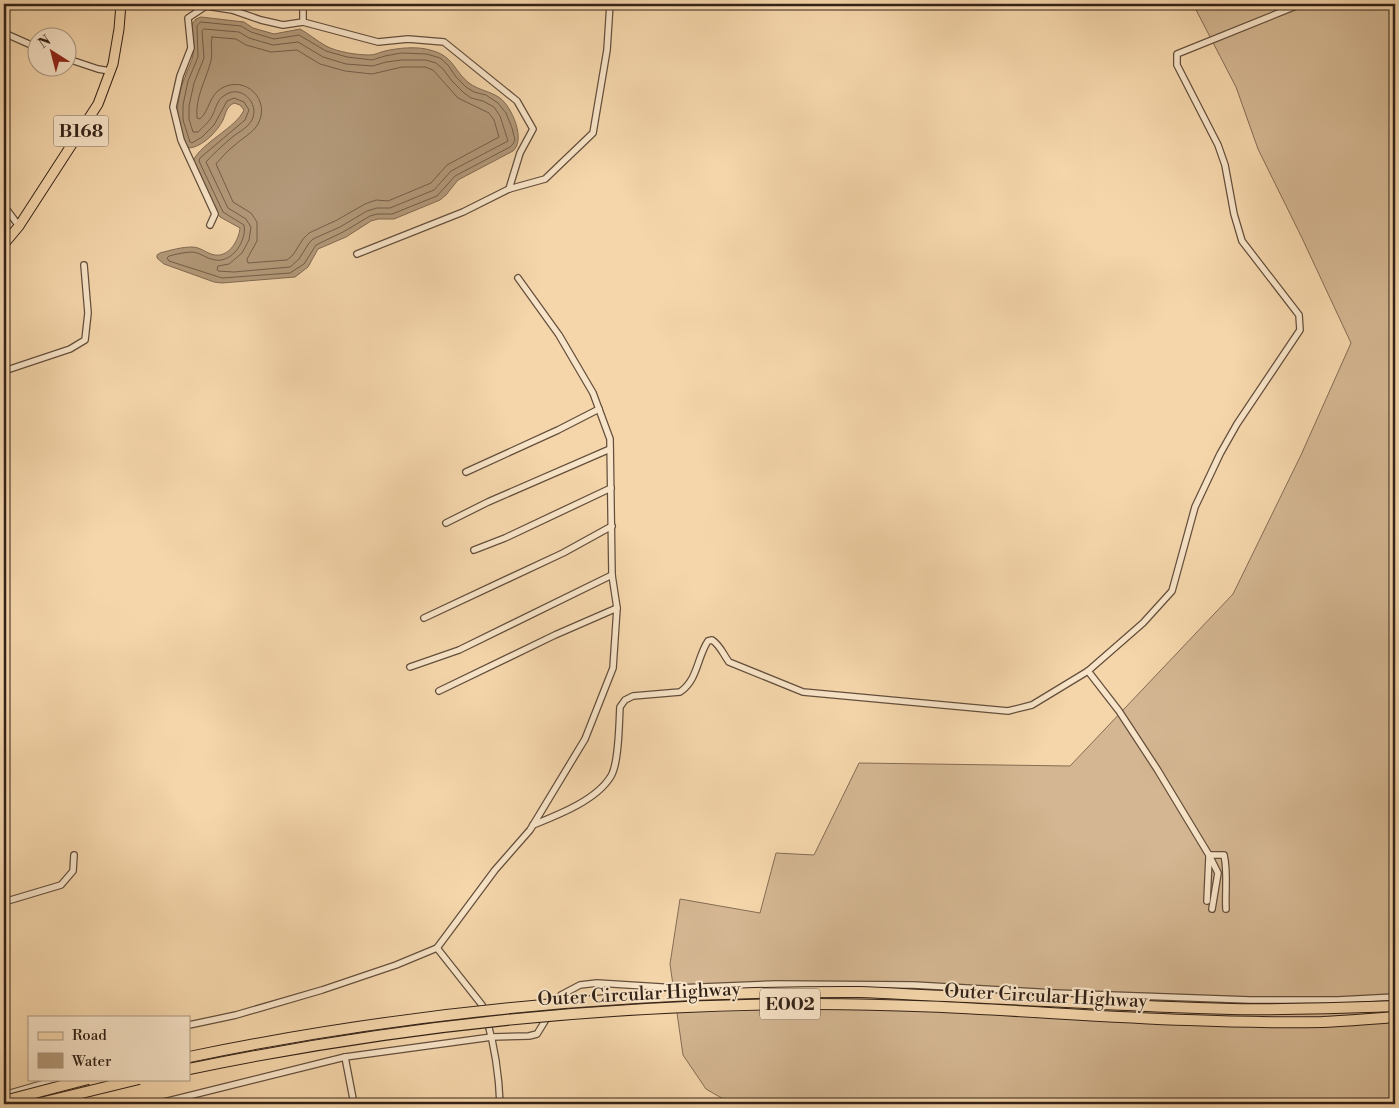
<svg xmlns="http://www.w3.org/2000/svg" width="1399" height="1108" viewBox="0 0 1399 1108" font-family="'Libre Bodoni',serif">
	<rect width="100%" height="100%" fill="#f5d6ab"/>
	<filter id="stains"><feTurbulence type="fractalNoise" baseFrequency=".004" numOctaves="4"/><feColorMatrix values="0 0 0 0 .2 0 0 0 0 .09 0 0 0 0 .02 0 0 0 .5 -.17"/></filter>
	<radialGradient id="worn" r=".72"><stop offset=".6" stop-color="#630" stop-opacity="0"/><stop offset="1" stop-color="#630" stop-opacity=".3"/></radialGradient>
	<!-- grass -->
	<path fill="#d4b792" stroke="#846c54" d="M1193 4H1395V1104H732L706 1089 683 1055 670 964 680 899 760 913 776 853 814 855 859 763 1070 766 1233 594 1301 455 1351 343 1302 238 1258 149 1236 87Z"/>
	<!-- water -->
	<path fill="#b39979" stroke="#806952" d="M201 17 244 22 253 28 274 34 300 29C309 34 317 41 326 46 337 52 357 55 370 55 375 55 380 52 385 51 398 48 417 46 430 50 454 56 453 70 469 83 478 90 490 91 500 98 512 107 526 140 513 151L458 180 446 195 440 200 394 219H378L371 221 346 237 318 249 308 267 295 277 222 283 214 282 164 264 157 258V255L160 253C171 250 182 247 192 247 201 247 207 254 215 255 230 257 239 239 240 228L220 217 217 212 193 161C202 142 236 128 244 110L240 105 234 103C226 107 226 113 223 120 217 132 202 147 189 148 173 131 176 97 185 77 187 70 192 62 193 55 195 45 191 34 192 24L196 19Z"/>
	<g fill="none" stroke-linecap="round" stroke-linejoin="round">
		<!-- shore -->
		<g stroke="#735e48" stroke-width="1">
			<path d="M201 22 241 26 251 32 274 39 299 35 326 51 347 57 372 60 385 56 401 53 427 54 440 58 448 65 456 77 466 87 474 92 486 95 498 103 506 113 512 128 515 140 513 144 510 147 455 176 437 196 392 214H377L370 216 343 232 316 245 304 264 290 273 222 278 169 261 167 258 169 256C177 254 185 252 193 252 201 253 207 259 215 260 232 263 247 241 244 225L223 212 199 161 200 158 245 120 249 110 244 102 234 98 227 101 214 125 202 137 192 143 190 142 183 120V105L188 81 198 57 197 26Z"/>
			<path d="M204 29 239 32 249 38 273 45 298 42 323 57 346 64 373 66 386 62 402 60H426L436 63 443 69 452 81 463 92 471 98 483 101 494 107 500 116 508 141 451 171 434 190 390 208H377L367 211 340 227 313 239 309 243 299 259 290 267 234 272 218 271 217 269 218 266 229 264 242 253 249 240 251 227 246 219 228 208 206 162C213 154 221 147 229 140 236 133 247 129 252 120 260 103 241 84 225 95 216 100 216 110 211 118 208 123 202 128 198 132H193L189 119V106L194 83 204 58 202 31Z"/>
			<path d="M212 37 236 39 246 45 271 52 297 50 320 64 345 71 372 74 402 67H425L433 70 458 98 489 113 494 120 499 137 447 165 431 183 388 201 376 200 365 204 337 220 309 233 303 239 293 255 287 260 248 263 247 259 257 241V222L251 213 233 202 216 164C221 158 228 150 235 145 242 138 253 133 258 124 271 100 246 75 222 88 209 95 210 110 200 119L197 118C195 97 206 80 211 61 213 53 210 44 212 37Z"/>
		</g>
		<defs>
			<g id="minor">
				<path d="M303 22 378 42 408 39 444 42 517 101 533 129 520 153 509 189"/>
				<path d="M4 33 38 48"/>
				<path d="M68 59 98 69 110 71"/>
				<path d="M4 206 19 226"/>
				<path d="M210 225 215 214 181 140 173 107 180 76 191 48 188 18 206 6 232 10 261 20 283 25 303 22V6L297 4"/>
				<path d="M357 254 463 212 509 189 545 179 593 133 607 50 610 4"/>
				<path d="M4 371 70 349 85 340 88 313 84 265"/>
				<path d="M466 472 558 430 599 409"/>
				<path d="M446 523 488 502 610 449"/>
				<path d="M474 550 505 538 611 488"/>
				<path d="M424 618 563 553 612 526"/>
				<path d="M410 667 459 650 612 575"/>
				<path d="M1088 671 1119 711 1157 769 1209 855 1218 873 1212 909"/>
				<path d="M439 691 555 635 617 608"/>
				<path d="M533 825C558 815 597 800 611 776 619 763 619 723 620 707L625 700 633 696 680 692C698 680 697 657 708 641L712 640C720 645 723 654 729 662L803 692 1008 711 1032 705 1088 671 1143 623 1172 591 1195 507 1220 454 1237 424 1300 330 1299 315 1242 241 1234 214 1225 165 1218 145 1177 65V54L1301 4"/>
				<path d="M1209 855H1224C1228 871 1225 892 1226 909"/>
				<path d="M1207 901 1209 857"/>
				<path d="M4 902 61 885 73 871 74 855"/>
				<path d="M437 948 482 1005 484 1011"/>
				<path d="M487 1020C495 1048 499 1076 500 1104"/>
				<path d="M189 1025 236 1015 322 990 396 965 437 948 495 870 530 830 585 739 613 668 617 608 612 575 610 439 593 393 559 335 518 278"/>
				<path d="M345 1057 354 1104"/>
				<path d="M4 1095 59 1079"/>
				<path d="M156 1104 345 1057 492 1037 529 1036 537 1034 561 995 580 985 597 983 677 988 776 984 914 985 1054 993 1250 1000H1338L1395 997"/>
			</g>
			<path id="primary" d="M4 244 19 226 98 104 113 64 119 29 121 4"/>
		</defs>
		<!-- minor casing -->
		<use href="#minor" stroke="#644f3c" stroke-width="8"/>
		<!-- primary casing -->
		<use href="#primary" stroke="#332217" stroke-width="11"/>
		<!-- minor -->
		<use href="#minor" stroke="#f8e4c8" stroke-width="5.5"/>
		<!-- primary -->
		<use href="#primary" stroke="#f5d6ab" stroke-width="9"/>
		<defs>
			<g id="motorway-bridge">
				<path d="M189 1057C410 1011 634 991 860 992 888 993 917 995 945 996 1040 1000 1136 1007 1231 1009 1286 1010 1341 1008 1395 1006"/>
				<path d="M189 1069C392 1027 598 1005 805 1004 978 1003 1150 1025 1322 1022 1347 1021 1371 1019 1395 1017"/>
				<path d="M4 1101 88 1079"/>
				<path d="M36 1104 139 1079"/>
			</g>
		</defs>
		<!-- motorway-bridge casing -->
		<use href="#motorway-bridge" stroke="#332217" stroke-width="12" stroke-linecap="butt"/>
		<!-- motorway-bridge -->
		<use href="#motorway-bridge" stroke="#f5d6ab" stroke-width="10"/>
	</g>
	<g text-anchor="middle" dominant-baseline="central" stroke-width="4" stroke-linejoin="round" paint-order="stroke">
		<!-- shield labels -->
		<g fill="#f8e4c8" stroke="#6e5c4c" stroke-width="1">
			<rect x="53.5" y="115.5" width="55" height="31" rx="4"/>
			<rect x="760" y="988.5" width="60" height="31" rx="4"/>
		</g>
		<g font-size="18" font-weight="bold" fill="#332217">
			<text x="81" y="131">B168</text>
			<text x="790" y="1004">E002</text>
		</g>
		<!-- street labels -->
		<g font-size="19" fill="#332217" stroke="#f8e4c8">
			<text transform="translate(639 994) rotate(-3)">Outer Circular Highway</text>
			<text transform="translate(1046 996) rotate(3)">Outer Circular Highway</text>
		</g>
	</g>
	<!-- margin -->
	<rect width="1399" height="1108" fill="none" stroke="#f5d6ab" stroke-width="20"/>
	<rect x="5" y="5" width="1389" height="1098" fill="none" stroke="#332217" stroke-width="2.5"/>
	<rect x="10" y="10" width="1379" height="1088" fill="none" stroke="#332217"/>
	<!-- legend -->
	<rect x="28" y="1016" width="162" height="65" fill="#f8e4c8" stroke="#a99681"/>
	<rect x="38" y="1032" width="25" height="8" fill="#f5d6ab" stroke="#a99681"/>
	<text x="72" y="1040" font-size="15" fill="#332217">Road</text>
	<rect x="38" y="1053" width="25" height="15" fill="#b39979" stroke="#a99681"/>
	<text x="72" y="1066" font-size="15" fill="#332217">Water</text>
	<!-- north arrow -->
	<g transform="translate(52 52) rotate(324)"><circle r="24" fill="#f8e4c8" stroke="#a99681"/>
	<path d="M0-4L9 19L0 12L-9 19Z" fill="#8f2418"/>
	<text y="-8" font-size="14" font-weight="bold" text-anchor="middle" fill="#332217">N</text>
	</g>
	<rect width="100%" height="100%" filter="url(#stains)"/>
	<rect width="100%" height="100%" fill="url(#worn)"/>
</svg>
